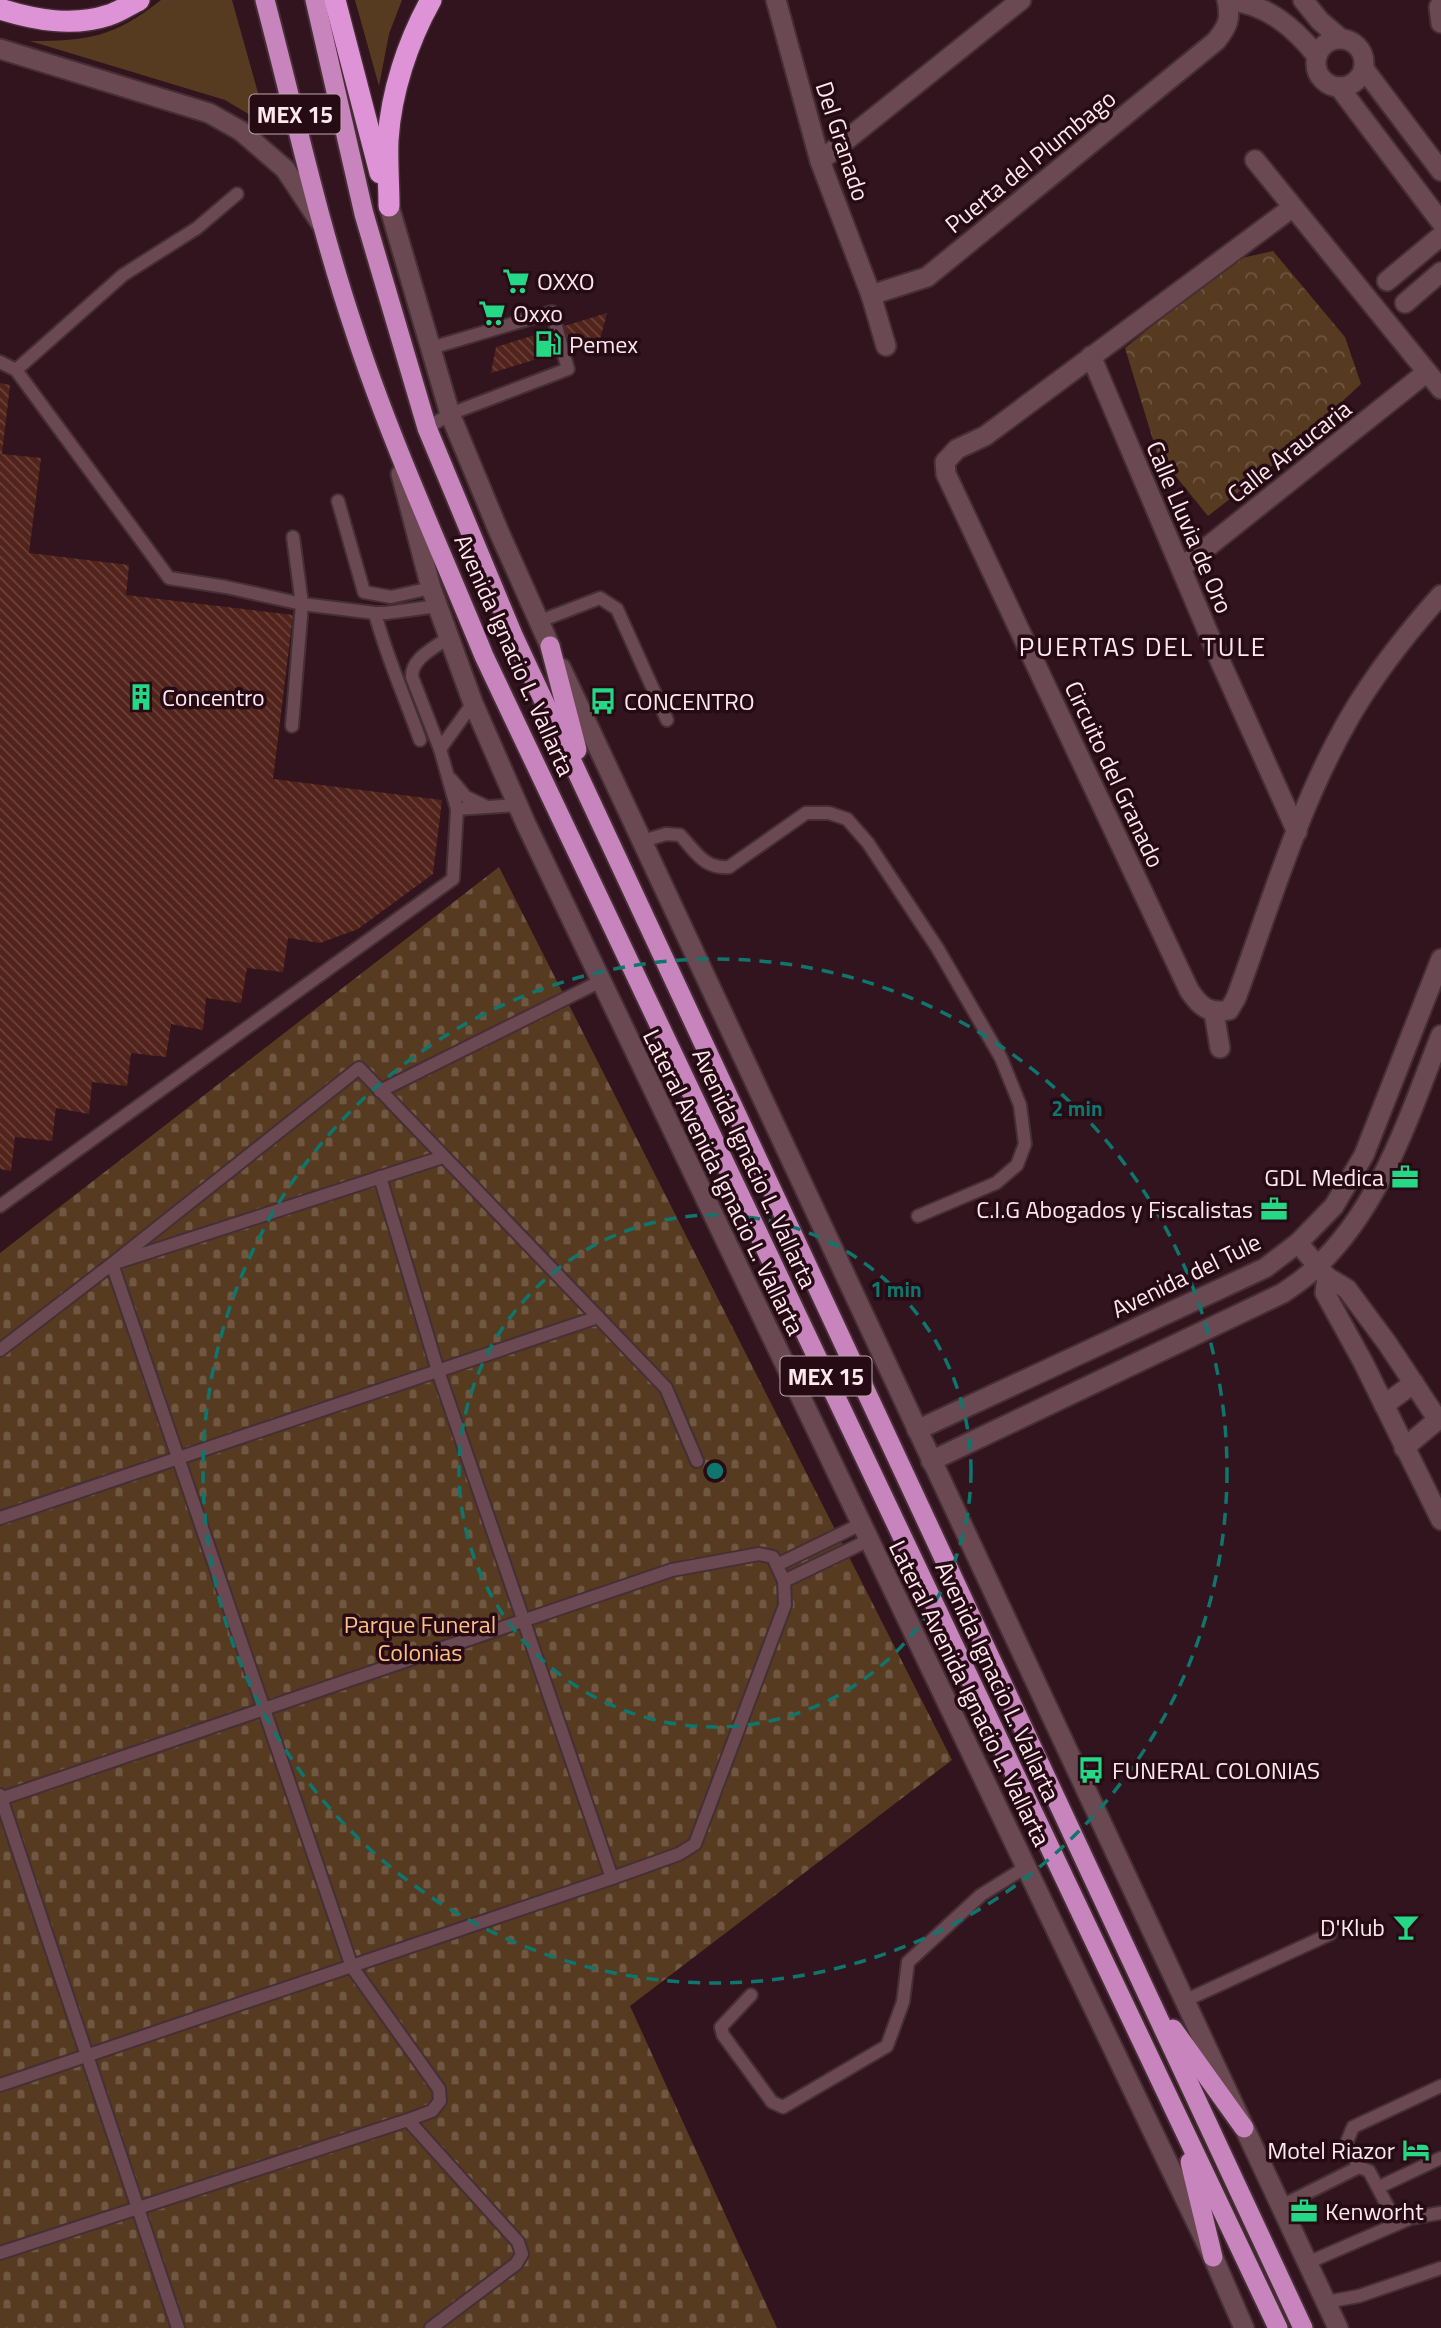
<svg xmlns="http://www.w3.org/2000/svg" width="1441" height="2328" viewBox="0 0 1441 2328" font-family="'Titillium Web',sans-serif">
	<defs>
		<pattern id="cemetery-stones" width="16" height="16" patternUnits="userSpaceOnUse" patternTransform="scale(1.75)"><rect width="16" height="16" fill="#563b21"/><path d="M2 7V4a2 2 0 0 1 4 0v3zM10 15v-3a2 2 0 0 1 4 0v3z" fill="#6f5742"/></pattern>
		<pattern id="park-crowns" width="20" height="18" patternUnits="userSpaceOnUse" patternTransform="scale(1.75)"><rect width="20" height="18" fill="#563b21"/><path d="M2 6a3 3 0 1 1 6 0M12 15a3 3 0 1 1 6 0" fill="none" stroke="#6f5742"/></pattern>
		<pattern id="building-back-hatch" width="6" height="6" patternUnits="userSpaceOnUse" patternTransform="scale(1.75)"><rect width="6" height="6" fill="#51231a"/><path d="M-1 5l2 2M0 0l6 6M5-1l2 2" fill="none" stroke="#6b433c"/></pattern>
	</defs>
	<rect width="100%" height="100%" fill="#31141d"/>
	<!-- grass -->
	<g fill="#563b21">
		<path d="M161 0H232L267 125 225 100 30 41C89 41 114 37 161 0Z"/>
		<path d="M355 0H402L389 34 379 86Z"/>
	</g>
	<!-- cemetery -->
	<path fill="url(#cemetery-stones)" d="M499 867 952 1760 630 2006 777 2328H0V1253Z"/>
	<!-- park -->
	<path fill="url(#park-crowns)" d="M1273 251 1345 337 1361 384 1277 462 1208 516 1157 453 1125 348 1233 260Z"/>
	<!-- building -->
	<g fill="url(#building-back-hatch)">
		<path d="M607 313 600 340 491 373 496 347Z"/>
		<path d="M0 383 10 385 2 454 41 458 29 553 129 565 126 595 293 615 273 779 442 800 433 874 358 929 320 943 288 938 283 972 247 968 241 1003 206 998 203 1030 171 1024 166 1057 131 1053 127 1086 92 1082 89 1114 56 1108 52 1141 15 1137 11 1171 0 1169Z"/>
	</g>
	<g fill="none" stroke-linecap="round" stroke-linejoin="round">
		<defs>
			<g id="service">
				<path d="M0 362 16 370 169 578 226 587 302 604 375 613H386L438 606"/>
				<path d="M16 370 123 275 197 228 237 194"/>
				<path d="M427 428 450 414 568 369 552 312 431 348"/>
				<path d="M338 501 364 592 391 597 431 588"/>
				<path d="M375 613C386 656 405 697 420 740"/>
				<path d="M540 621 600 598 617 609 667 720"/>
				<path d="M292 726 302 604 293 537"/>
				<path d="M440 749 412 677C411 658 435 648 449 637"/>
				<path d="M451 779 466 797 485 806"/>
				<path d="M457 809 518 805"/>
				<path d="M643 841 666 834 680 835C696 852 704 869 729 867L806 813H829L847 819 868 843 938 949 1001 1058 1020 1105 1025 1144 1017 1165 996 1183 918 1216"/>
				<path d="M380 1091 601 981"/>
				<path d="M380 1177 438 1371 612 1878"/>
				<path d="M0 1206 453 879 457 809 440 749 473 703"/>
				<path d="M0 1350 112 1264 359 1068 666 1388 697 1461"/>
				<path d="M0 1518 598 1317"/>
				<path d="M777 1565 861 1524"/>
				<path d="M784 1581 869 1540"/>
				<path d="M0 1795 178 2328"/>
				<path d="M0 1799 672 1570 759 1554 773 1557 784 1581 785 1605 695 1844 679 1854 612 1878 0 2085"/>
				<path d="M751 1995 721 2027 723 2035 772 2102 783 2107 887 2046 903 2002 908 1962 981 1895 1026 1867"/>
				<path d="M1184 2001 1330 1934"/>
				<path d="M408 2120 518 2242 522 2254 516 2264 431 2328"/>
				<path d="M1359 2167 1369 2171 1397 2224"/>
				<path d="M1379 2187 1441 2158"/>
				<path d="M1281 2206 1359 2167 1346 2144 1353 2127 1441 2086"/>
				<path d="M0 2253 408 2120 432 2111 440 2101 439 2089 352 1967 112 1264 443 1157"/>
				<path d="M1307 2263 1411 2218 1441 2213"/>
				<path d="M1326 2302 1359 2296 1441 2268"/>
			</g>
			<g id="minor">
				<path d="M776 0 820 161 871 295 886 346"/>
				<path d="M1227 0C1266 4 1293 26 1317 56"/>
				<path d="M1303 0 1320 21 1340 38"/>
				<path d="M1441 4 1439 7 1441 23"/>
				<circle cx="1340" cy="63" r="24"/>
				<path d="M0 49 209 113 241 131 285 169 320 222"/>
				<path d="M1364 69 1441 171"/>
				<path d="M1339 87 1441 222"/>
				<path d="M1255 160 1441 389"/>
				<path d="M820 161 1021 0"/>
				<path d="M389 206 450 414 499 532 550 646"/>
				<path d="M1293 207 985 436 957 449 945 462 946 474 1189 990C1200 1007 1209 1014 1229 1010L1236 998C1271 903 1300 802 1351 715 1377 671 1407 633 1441 595"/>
				<path d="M1387 281 1441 236"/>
				<path d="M871 295 927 277 1216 41C1228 26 1231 19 1227 0"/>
				<path d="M1405 303 1441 272"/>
				<path d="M1091 356 1221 663 1297 832"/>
				<path d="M1181 568 1427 372"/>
				<path d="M1214 1013 1220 1048"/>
				<path d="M1298 1243 1327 1277 1347 1289 1387 1343 1438 1420"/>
				<path d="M1327 1277 1325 1293 1363 1362 1441 1520"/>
				<path d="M1384 1405 1414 1383"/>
				<path d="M917 1430 1265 1268 1298 1243 1334 1206 1364 1155 1441 959"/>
				<path d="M1404 1448 1441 1417"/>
				<path d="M931 1461 1283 1293C1293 1286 1304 1279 1313 1270 1380 1210 1409 1116 1441 1035"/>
			</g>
			<g id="tertiary">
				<path d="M401 474 431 588 473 703 526 824 1213 2257 1244 2328"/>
				<path d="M561 668 1338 2328"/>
			</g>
			<g id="trunk">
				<path d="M265 0C294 110 318 222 354 329 390 440 440 548 484 656L1278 2328"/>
				<path d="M315 0 364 214 427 428 513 635 1303 2328"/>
				<path d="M550 646 577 750"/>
				<path d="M1173 2029 1244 2128"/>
				<path d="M1190 2162 1213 2257"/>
			</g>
			<g id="motorway">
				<path d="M335 0 380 173"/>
				<path d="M0 9C35 20 73 27 109 15 119 12 129 5 139 0"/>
				<path d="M389 206C389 184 387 162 388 140 391 92 408 41 431 0"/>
			</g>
		</defs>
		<!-- service casing -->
		<use href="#service" stroke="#452f35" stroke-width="16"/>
		<!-- minor casing -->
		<use href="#minor" stroke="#452f35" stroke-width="23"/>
		<!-- tertiary casing -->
		<use href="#tertiary" stroke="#452f35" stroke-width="23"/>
		<!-- trunk casing -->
		<use href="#trunk" stroke="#452f35" stroke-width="23"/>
		<!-- motorway casing -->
		<use href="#motorway" stroke="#452f35" stroke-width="24"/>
		<!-- service -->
		<use href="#service" stroke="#6b4952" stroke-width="12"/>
		<!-- minor -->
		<use href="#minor" stroke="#6b4952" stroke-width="19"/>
		<!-- tertiary -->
		<use href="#tertiary" stroke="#6b4952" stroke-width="19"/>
		<!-- trunk -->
		<use href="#trunk" stroke="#c884bc" stroke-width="19"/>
		<!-- motorway -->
		<use href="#motorway" stroke="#df93d7" stroke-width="21"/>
	</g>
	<!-- distance rings -->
	<g fill="none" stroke="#0f766e" stroke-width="3.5" stroke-dasharray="12 9">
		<circle cx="715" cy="1471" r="256"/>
		<circle cx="715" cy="1471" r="512"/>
	</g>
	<!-- icons -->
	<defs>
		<symbol id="supermarket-bare" viewBox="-9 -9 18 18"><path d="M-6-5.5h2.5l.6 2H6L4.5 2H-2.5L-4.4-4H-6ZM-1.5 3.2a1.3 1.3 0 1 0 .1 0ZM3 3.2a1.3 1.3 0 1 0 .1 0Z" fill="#24d886" stroke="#260a14" stroke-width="2.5" paint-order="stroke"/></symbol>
		<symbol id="fuel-bare" viewBox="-9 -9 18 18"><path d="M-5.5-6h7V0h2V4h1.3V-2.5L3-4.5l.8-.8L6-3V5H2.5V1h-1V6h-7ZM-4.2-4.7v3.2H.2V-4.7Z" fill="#24d886" stroke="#260a14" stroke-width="2.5" paint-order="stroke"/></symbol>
		<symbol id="building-bare" viewBox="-9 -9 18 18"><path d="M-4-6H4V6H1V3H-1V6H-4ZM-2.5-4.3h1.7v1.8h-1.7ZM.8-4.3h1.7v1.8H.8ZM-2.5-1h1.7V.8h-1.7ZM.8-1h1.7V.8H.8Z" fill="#24d886" stroke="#260a14" stroke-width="2.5" paint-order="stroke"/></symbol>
		<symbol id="bus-bare" viewBox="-9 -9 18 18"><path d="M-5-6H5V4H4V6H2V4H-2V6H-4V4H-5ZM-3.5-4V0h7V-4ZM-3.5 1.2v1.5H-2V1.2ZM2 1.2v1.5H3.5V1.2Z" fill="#24d886" stroke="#260a14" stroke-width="2.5" paint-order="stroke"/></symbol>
		<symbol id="office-bare" viewBox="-9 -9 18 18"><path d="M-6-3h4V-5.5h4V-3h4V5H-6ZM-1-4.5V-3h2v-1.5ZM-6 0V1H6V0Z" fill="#24d886" stroke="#260a14" stroke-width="2.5" paint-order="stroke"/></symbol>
		<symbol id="bar-bare" viewBox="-9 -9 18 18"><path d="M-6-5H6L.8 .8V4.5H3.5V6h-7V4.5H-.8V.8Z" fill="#24d886" stroke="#260a14" stroke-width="2.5" paint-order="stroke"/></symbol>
		<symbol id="hotel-bare" viewBox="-9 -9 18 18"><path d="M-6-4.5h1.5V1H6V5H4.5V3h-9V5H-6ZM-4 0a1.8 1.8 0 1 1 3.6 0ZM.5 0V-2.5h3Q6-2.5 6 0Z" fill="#24d886" stroke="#260a14" stroke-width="2.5" paint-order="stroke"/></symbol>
	</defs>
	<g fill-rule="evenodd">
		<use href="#supermarket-bare" x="497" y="262" width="38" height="38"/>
		<use href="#supermarket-bare" x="473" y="294" width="38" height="38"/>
		<use href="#fuel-bare" x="529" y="325" width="38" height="38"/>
		<use href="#building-bare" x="122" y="678" width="38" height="38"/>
		<use href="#bus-bare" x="584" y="682" width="38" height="38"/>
		<use href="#office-bare" x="1386" y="1158" width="38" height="38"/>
		<use href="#office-bare" x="1255" y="1190" width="38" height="38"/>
		<use href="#bus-bare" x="1072" y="1751" width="38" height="38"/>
		<use href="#bar-bare" x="1387" y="1908" width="38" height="38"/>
		<use href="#hotel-bare" x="1397" y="2131" width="38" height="38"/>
		<use href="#office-bare" x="1285" y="2192" width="38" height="38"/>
	</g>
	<g text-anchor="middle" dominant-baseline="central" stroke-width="7" stroke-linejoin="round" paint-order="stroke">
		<!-- shield labels -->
		<g fill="#260a14" stroke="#bda5ac" stroke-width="2">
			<rect x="249.5" y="94.5" width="91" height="39" rx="5"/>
			<rect x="780.5" y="1356.5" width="91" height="39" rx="5"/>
		</g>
		<g font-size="23" font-weight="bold" fill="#fee8ed">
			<text x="295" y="114">MEX 15</text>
			<text x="826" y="1376">MEX 15</text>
		</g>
		<!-- street labels -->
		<g font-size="24" fill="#fee8ed" stroke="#260a14">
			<text transform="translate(843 141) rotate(72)">Del Granado</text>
			<text transform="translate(1030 161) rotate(-39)">Puerta del Plumbago</text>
			<text transform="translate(1289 451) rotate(-38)">Calle Araucaria</text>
			<text transform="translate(1190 527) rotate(67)">Calle Lluvia de Oro</text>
			<text transform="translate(515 655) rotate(66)">Avenida Ignacio L. Vallarta</text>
			<text transform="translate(1115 774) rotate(65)">Circuito del Granado</text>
			<text transform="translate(755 1168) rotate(65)">Avenida Ignacio L. Vallarta</text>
			<text transform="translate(724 1182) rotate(64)">Lateral Avenida Ignacio L. Vallarta</text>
			<text transform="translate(1186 1275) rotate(-26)">Avenida del Tule</text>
			<text transform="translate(998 1681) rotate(65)">Avenida Ignacio L. Vallarta</text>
			<text transform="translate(970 1693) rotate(64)">Lateral Avenida Ignacio L. Vallarta</text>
		</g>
		<!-- poi labels -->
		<g font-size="24" fill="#fee8ed" stroke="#260a14" text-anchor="start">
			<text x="537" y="281">OXXO</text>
			<text x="513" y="313">Oxxo</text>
			<text x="569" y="344">Pemex</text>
			<text x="162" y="697">Concentro</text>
			<text x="624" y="701">CONCENTRO</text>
			<text x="1384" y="1177" text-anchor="end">GDL Medica</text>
			<text x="1253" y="1209" text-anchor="end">C.I.G Abogados y Fiscalistas</text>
			<text x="1112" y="1770">FUNERAL COLONIAS</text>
			<text x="1385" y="1927" text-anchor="end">D'Klub</text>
			<text x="1395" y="2150" text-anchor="end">Motel Riazor</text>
			<text x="1325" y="2211">Kenworht</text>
		</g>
		<!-- park labels -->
		<g font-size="24" fill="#fcc087" stroke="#260a14">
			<text x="420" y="1624">Parque Funeral<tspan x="420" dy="28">Colonias</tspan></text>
		</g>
		<!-- neighbourhood labels -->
		<g font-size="26" letter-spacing="2" fill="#fee8ed" stroke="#260a14">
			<text x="1143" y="646">PUERTAS DEL TULE</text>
		</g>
	</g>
	<circle cx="715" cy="1471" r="10" fill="#0f766e" stroke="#260a14" stroke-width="3.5"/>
	<g font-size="21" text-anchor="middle" font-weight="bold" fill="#0f766e" stroke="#260a14" stroke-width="7" stroke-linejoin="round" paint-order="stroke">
		<text x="1077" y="1116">2 min</text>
		<text x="896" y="1297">1 min</text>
	</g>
</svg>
